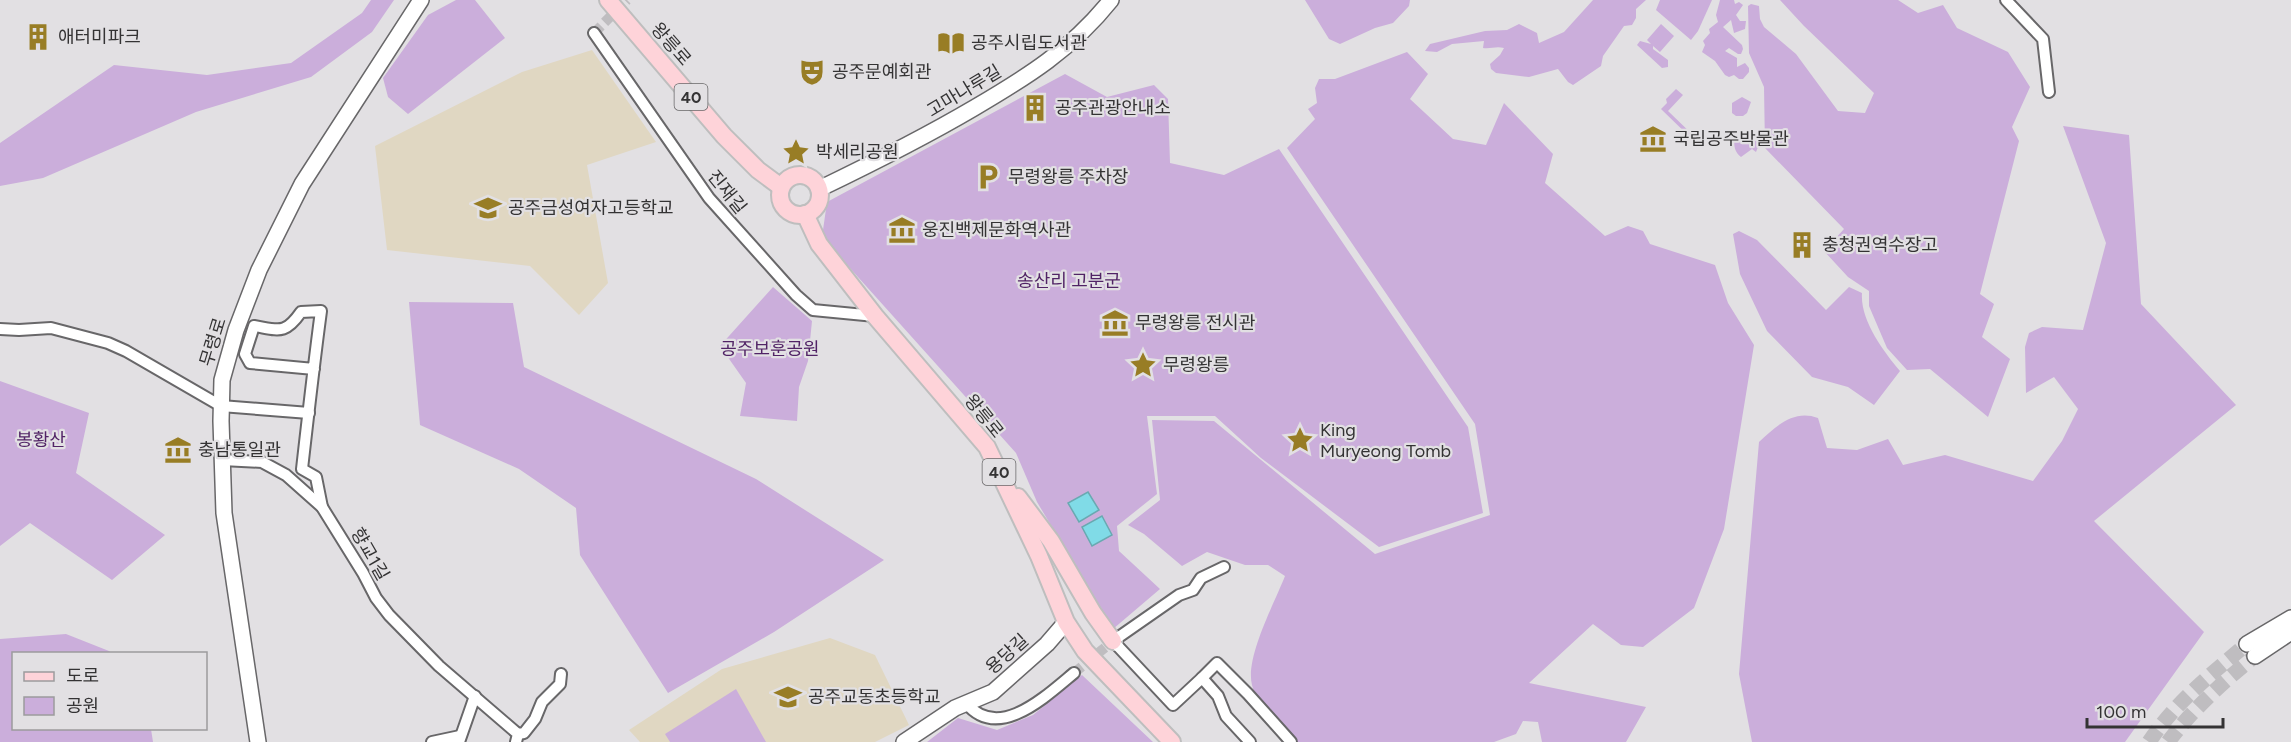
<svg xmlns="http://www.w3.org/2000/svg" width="2291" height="742" viewBox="0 0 2291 742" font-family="Figtree,'Noto Sans KR',sans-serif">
	<rect width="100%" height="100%" fill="#e2e0e3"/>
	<!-- commercial -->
	<g fill="#e0d7c2">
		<path d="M592 50 656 142 587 165 608 283 579 315 530 266 387 250 375 146 522 72Z"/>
		<path d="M830 638 875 655 909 725 875 742H640L629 730 722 669Z"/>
	</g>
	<!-- green -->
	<g fill="#cbaedb">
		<path d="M371 0H394L372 32 311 77 196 112 43 178 0 186V143L114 65 207 75 291 63 362 13Z"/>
		<path d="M456 0H475L505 38 408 114 388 97 383 78 428 15Z"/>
		<path d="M1305 0H1410L1409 6 1393 23 1375 28 1340 44 1329 39Z"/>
		<path d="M1593 0H1646L1636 9V18L1632 25 1624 26 1603 56 1601 66 1573 85 1568 82 1558 69 1529 77 1496 73 1491 69 1490 64 1500 55 1504 48C1496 46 1491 49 1483 48L1484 41 1452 44 1437 52 1425 51 1430 44 1485 31 1507 30 1519 24 1537 33 1539 43 1564 32Z"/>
		<path d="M1660 0H1712L1698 31 1691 40 1656 10Z"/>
		<path d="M1720 0H1734L1735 4 1739 2 1743 5 1736 15 1740 21H1746L1745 29 1734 33 1731 20 1723 27 1742 45 1743 49 1741 54H1738L1729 48 1725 51 1737 58V67L1745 63 1749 68V72L1743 79H1739L1734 75 1729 77 1725 75 1715 61 1702 52 1705 45 1703 41 1710 33 1709 29 1718 22 1716 15Z"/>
		<path d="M1780 0H1898L1918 13 1943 5 1957 28 2008 52 2030 87 2012 127 2019 141 1980 294 1994 304 1982 337 2010 359 1988 417 1930 369 1907 370 1887 348 1869 306V291L1848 277 1824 251 1844 229 1765 148 1764 87 1749 53 1748 6 1751 4 1759 6 1760 19 1764 27 1796 54 1838 111 1865 113 1874 93 1804 26Z"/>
		<path d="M1661 24 1674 36 1660 52 1653 46V49L1668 60V67L1662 68 1637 45 1640 41 1651 44 1647 40Z"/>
		<path d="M1407 52 1428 74 1410 99 1453 139 1486 145 1504 103 1553 154 1545 183 1605 236 1628 226 1643 231 1650 244 1715 265 1728 303 1754 345 1724 529 1694 608 1643 647 1621 645 1593 624 1529 683 1646 707 1626 742H1542L1538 722 1523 721 1516 734 1494 742H1283C1272 724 1257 706 1252 685 1245 658 1274 604 1285 576L1268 565H1245L1207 552 1182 566 1144 534 1128 525 1160 500 1152 420 1214 421 1375 554 1490 515 1475 424 1287 148 1315 119 1308 109 1317 103 1315 88 1319 79H1335Z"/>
		<path d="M1065 74 1107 97 1154 85 1168 99 1170 163 1224 175 1279 149 1468 427 1483 513 1379 547 1261 458 1215 416H1147L1157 494 1117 526 1119 551 1160 589 1113 629 1037 502 1016 453 822 237 827 202Z"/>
		<path d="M1676 89 1683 95 1668 111 1697 139 1694 141 1661 109 1667 103 1666 99Z"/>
		<path d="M1742 97 1751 102 1747 113 1743 116H1736L1732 113V103Z"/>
		<path d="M2063 126 2129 135 2141 304 2236 405 2094 521 2204 632 2125 742H1752L1739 674 1759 442C1776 426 1794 409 1818 418L1827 448 1857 450 1888 439 1903 465 1945 455 2033 481 2062 441 2078 409 2054 377 2026 393 2025 347 2029 333 2042 327 2083 330 2106 243Z"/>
		<path d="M1745 134 1757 142 1758 147 1756 152 1752 149 1741 157C1735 153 1733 145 1735 138Z"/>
		<path d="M1739 231 1757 240 1826 310 1849 287 1862 293C1860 320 1883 351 1900 371L1874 405 1848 387 1812 377 1767 331 1740 274 1733 234Z"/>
		<path d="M773 287 812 321 808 361 799 387 797 421 740 416 746 383 720 346Z"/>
		<path d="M409 302 513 303 524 367 756 479 884 560 774 632 668 693 580 555 576 508 519 469 420 425Z"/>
		<path d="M0 381 89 413 76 473 165 535 112 580 30 523 0 546Z"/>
		<path d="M66 634 109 651 111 653 14 654V728L151 729 153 742H0V639Z"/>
		<path d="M1082 675 1153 742H927L958 718 997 730 1033 715Z"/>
		<path d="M736 689 766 742H670L665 734Z"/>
	</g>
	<!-- water -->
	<g fill="#80dbe7" stroke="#69a9b1" stroke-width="1.5">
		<path d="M1088 492 1099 510 1079 522 1068 503Z"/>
		<path d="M1102 516 1112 535 1092 546 1082 527Z"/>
	</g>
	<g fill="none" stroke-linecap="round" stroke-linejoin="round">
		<!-- street-tunnel -->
		<g stroke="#bfbdc0" stroke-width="10" stroke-dasharray="10 5" stroke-linecap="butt">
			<path d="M594 33 627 0"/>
			<path d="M1074 673 1113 641"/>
		</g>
		<!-- secondary-tunnel -->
		<g stroke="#bfbdc0" stroke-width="15" stroke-dasharray="15 8" stroke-linecap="butt">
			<path d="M2149 742C2175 703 2211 674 2247 644"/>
			<path d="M2168 742C2193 709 2223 682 2255 656"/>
		</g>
		<defs>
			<g id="street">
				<path d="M2006 0 2043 39 2049 92"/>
				<path d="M594 33 709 198 796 295 813 310 875 316"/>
				<path d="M0 329 19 330 51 328 108 343 126 351 221 406 309 413"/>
				<path d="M314 369 250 363 245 354 254 326C279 330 285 335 301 312L321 311C314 363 308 416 302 469L316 477 322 507"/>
				<path d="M222 460 262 462 286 475 322 507 363 573 376 598 389 615 439 666 518 734 516 742"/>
				<path d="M1224 567 1201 578 1193 590 1179 595 1113 641 1173 705 1202 678 1218 696 1226 716 1250 742"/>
				<path d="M1202 678 1217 663 1248 694 1291 742"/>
				<path d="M966 703C998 742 1045 697 1074 673"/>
				<path d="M518 734 524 733 535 719 542 702 560 684 561 674"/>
				<path d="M432 742 460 736"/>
				<path d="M459 742 475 696"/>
			</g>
			<g id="secondary">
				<path d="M819 189C873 163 923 138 974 108 1027 77 1072 49 1111 0"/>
				<path d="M2247 644 2291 618"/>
				<path d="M2255 656 2291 632"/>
				<path d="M258 742 224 513 221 421 222 380 236 330 259 270 302 184 421 0"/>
				<path d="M904 742 955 708 993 692 1047 644 1066 622"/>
			</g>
			<g id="primary">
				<path d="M608 0 724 136 758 170 781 187"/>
				<circle cx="800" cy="195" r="20"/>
				<path d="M805 214 819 244 875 316 987 447 1039 556 1066 622 1085 651 1172 742"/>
				<path d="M1018 497 1051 541 1093 613 1113 641"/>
			</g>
		</defs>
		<!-- street casing -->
		<use href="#street" stroke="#686769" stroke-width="14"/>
		<!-- secondary casing -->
		<use href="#secondary" stroke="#686769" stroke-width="18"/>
		<!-- primary casing -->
		<use href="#primary" stroke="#bebebe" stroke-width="20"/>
		<!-- street -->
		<use href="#street" stroke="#fff" stroke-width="10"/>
		<!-- secondary -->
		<use href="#secondary" stroke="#fff" stroke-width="15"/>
		<!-- primary -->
		<use href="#primary" stroke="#fed3d9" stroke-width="16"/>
	</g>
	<!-- icons -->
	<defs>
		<symbol id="building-bare" viewBox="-9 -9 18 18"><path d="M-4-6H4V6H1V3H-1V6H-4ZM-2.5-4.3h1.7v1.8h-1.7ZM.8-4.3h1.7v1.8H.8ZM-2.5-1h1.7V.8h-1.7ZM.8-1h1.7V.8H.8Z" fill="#987d25" stroke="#e2e0e3" stroke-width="2.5" paint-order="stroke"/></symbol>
		<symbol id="library-bare" viewBox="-9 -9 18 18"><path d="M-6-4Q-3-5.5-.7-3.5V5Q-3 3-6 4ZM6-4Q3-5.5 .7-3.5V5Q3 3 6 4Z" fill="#987d25" stroke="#e2e0e3" stroke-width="2.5" paint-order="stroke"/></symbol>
		<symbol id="theatre-bare" viewBox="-9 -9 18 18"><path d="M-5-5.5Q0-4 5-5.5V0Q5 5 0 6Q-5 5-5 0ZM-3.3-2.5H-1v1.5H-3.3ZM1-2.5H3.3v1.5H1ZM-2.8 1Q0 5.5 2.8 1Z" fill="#987d25" stroke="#e2e0e3" stroke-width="2.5" paint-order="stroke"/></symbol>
		<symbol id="museum-bare" viewBox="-9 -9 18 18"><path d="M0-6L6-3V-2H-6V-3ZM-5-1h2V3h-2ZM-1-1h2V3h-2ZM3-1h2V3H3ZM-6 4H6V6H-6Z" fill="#987d25" stroke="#e2e0e3" stroke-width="2.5" paint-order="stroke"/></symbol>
		<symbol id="sight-bare" viewBox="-9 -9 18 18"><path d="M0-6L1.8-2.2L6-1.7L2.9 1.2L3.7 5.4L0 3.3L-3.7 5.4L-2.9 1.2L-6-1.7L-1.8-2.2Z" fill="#987d25" stroke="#e2e0e3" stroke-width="2.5" paint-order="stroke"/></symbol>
		<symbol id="parking-bare" viewBox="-9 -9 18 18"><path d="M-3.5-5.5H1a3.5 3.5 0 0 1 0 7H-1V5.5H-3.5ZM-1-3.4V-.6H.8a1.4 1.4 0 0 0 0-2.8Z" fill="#987d25" stroke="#e2e0e3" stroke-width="2.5" paint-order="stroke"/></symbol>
		<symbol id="school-bare" viewBox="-9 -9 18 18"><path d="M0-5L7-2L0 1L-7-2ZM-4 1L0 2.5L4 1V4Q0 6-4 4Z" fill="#987d25" stroke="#e2e0e3" stroke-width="2.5" paint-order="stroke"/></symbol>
	</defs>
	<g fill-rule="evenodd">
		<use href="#building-bare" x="19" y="18" width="38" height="38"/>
		<use href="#library-bare" x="932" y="24" width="38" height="38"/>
		<use href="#theatre-bare" x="793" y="53" width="38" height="38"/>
		<use href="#building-bare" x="1016" y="89" width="38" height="38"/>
		<use href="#museum-bare" x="1634" y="120" width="38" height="38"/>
		<use href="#sight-bare" x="777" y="133" width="38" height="38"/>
		<use href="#parking-bare" x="969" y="158" width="38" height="38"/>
		<use href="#school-bare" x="469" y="189" width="38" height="38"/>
		<use href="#museum-bare" x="883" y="211" width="38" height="38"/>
		<use href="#building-bare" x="1783" y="226" width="38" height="38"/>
		<use href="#museum-bare" x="1096" y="304" width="38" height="38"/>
		<use href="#sight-bare" x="1124" y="346" width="38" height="38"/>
		<use href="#sight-bare" x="1281" y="421" width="38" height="38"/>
		<use href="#museum-bare" x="159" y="431" width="38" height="38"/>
		<use href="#school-bare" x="769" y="678" width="38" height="38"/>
	</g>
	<g text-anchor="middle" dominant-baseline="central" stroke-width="4.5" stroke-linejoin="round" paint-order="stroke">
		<!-- shield labels -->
		<g fill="#e2e0e3" stroke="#686768" stroke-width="1.5">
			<rect x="674.5" y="84" width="33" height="26" rx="4.5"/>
			<rect x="982.5" y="459" width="33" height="26" rx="4.5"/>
		</g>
		<g font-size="16" font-weight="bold" fill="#343334">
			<text x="691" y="97">40</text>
			<text x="999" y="472">40</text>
		</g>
		<!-- poi labels -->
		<g font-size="18" fill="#343334" stroke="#e2e0e3" text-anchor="start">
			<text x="58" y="37">애터미파크</text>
			<text x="971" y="43">공주시립도서관</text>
			<text x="832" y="72">공주문예회관</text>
			<text x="1055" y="108">공주관광안내소</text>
			<text x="1673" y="139">국립공주박물관</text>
			<text x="816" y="152">박세리공원</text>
			<text x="1008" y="177">무령왕릉 주차장</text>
			<text x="508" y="208">공주금성여자고등학교</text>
			<text x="922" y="230">웅진백제문화역사관</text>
			<text x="1822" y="245">충청권역수장고</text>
			<text x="1135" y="323">무령왕릉 전시관</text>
			<text x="1163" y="365">무령왕릉</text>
			<text x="1320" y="430">King<tspan x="1320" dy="21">Muryeong Tomb</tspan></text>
			<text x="198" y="450">충남통일관</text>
			<text x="808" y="697">공주교동초등학교</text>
		</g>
		<!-- street labels -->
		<g font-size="18" fill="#343334" stroke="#e2e0e3">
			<text transform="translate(671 44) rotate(49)">왕릉로</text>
			<text transform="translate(964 91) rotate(-31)">고마나루길</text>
			<text transform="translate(727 192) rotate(51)">진재길</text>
			<text transform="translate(213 342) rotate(-73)">무령로</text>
			<text transform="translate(984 416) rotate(51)">왕릉로</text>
			<text transform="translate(370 554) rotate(60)">향교1길</text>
			<text transform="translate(1007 654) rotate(-42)">용당길</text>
		</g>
		<!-- park labels -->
		<g font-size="18" fill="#512366" stroke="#e2e0e3">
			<text x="1069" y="281">송산리 고분군</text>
			<text x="770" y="349">공주보훈공원</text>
			<text x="41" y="440">봉황산</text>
		</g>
	</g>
	<!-- legend -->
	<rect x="12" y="652" width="195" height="78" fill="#e2e0e3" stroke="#9c9b9d" stroke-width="1.5"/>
	<rect x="24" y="672" width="30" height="9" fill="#fed3d9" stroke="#9c9b9d" stroke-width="1.5"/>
	<text x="66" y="682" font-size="18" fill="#343334">도로</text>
	<rect x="24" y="697" width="30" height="18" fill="#cbaedb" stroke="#9c9b9d" stroke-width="1.5"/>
	<text x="66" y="712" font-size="18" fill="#343334">공원</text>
	<!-- scale -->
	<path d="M2087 718v9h136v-9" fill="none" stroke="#343334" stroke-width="3"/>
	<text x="2096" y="718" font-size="18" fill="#343334" stroke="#e2e0e3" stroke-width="4.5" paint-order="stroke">100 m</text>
</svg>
